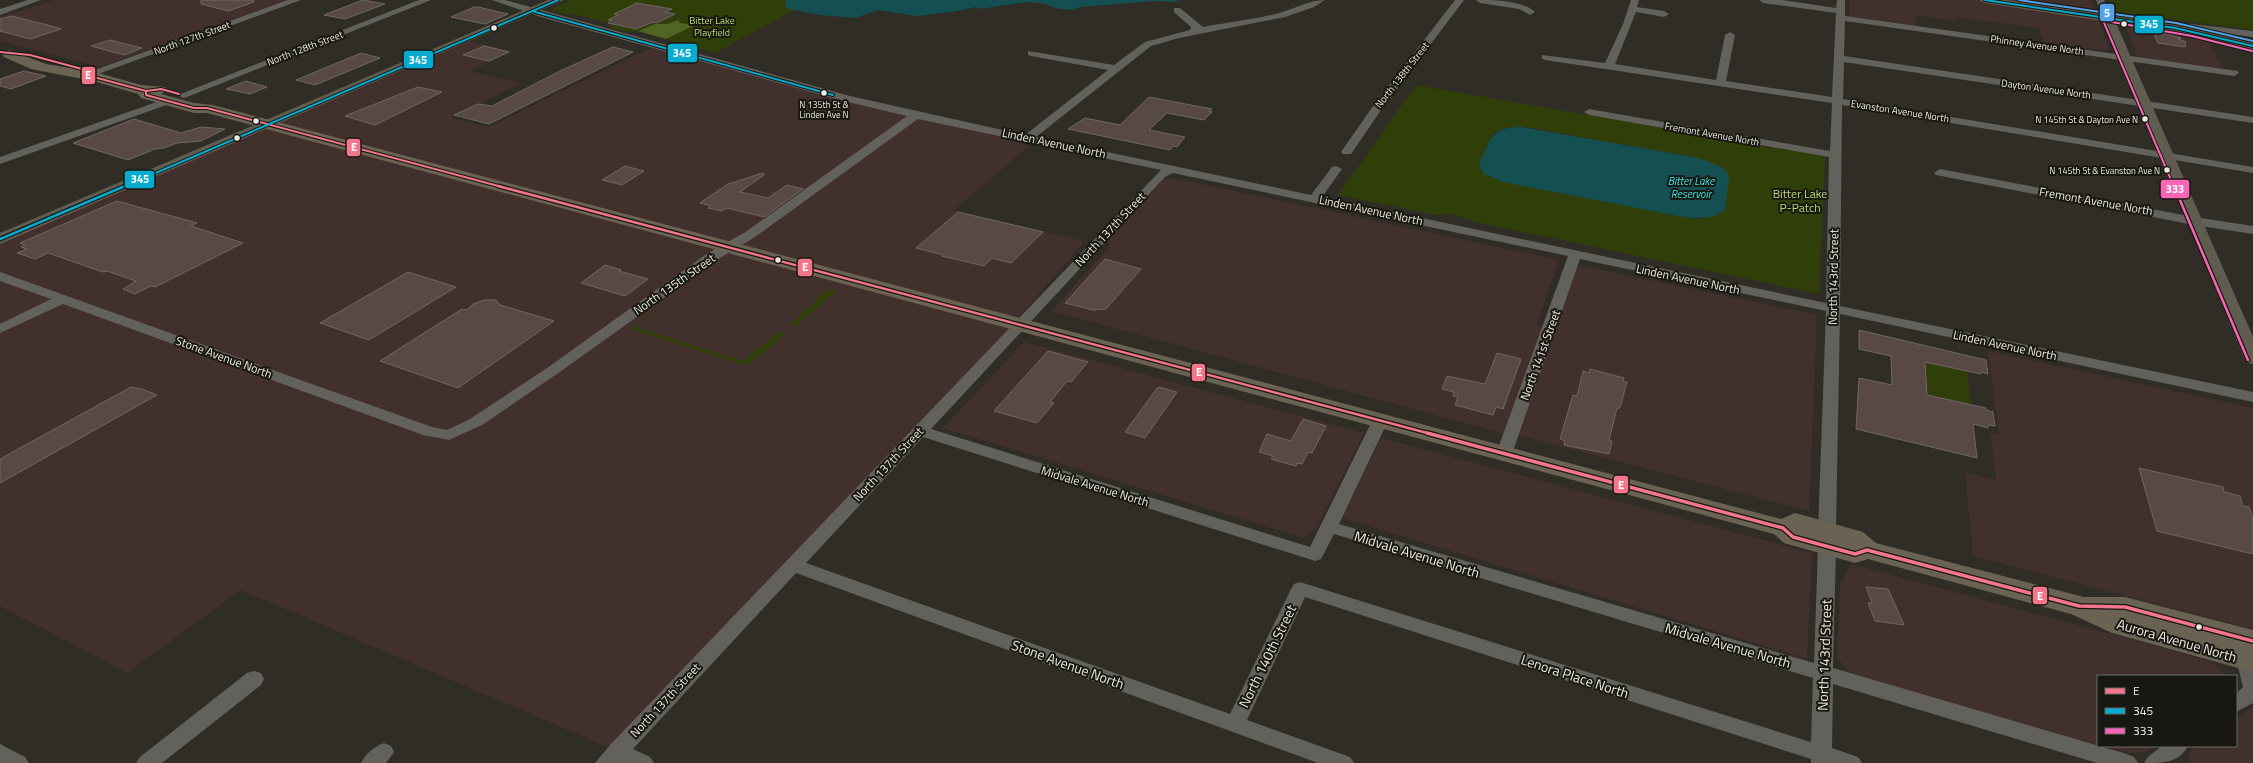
<svg xmlns="http://www.w3.org/2000/svg" width="2253" height="763" viewBox="0 0 2253 763" font-family="'Titillium Web',sans-serif">
	<rect width="100%" height="100%" fill="#2f2d26"/>
	<!-- commercial -->
	<g fill="#42302d">
		<path d="M55 0H289L100 67 0 41V17Z"/>
		<path d="M1850 0H2091L2110 51 2044 43 2039 28 1955 17V21L1915 15 1916 27 1849 18Z"/>
		<path d="M2124 23 2205 37 2224 69 2138 57Z"/>
		<path d="M465 40 513 51 470 71 521 83 451 118 489 127 637 54 657 46 848 99 993 131 1029 146 954 210 1085 241 920 431 617 751 241 590 127 673 0 606V239Z"/>
		<path d="M1165 178 1178 179 1559 260 1537 325 1544 327 1505 434 1051 311 1109 248 1110 237Z"/>
		<path d="M1577 265 1817 315 1809 511 1517 435Z"/>
		<path d="M1024 342 1364 433 1317 527 1307 536 1301 537 943 428Z"/>
		<path d="M1988 351 2253 408V629L1973 556 1965 472 1996 480 1990 433 1999 434Z"/>
		<path d="M1381 438 1812 553 1807 659 1342 518Z"/>
		<path d="M1851 564 2203 659 2213 662 2226 676H2098V745L1859 676 1849 671 1837 658 1840 585Z"/>
		<path d="M2253 707V763H2190L2188 755 2190 751 2197 746H2236V719Z"/>
		<path d="M2102 746H2161L2145 752 2130 753Z"/>
	</g>
	<!-- green -->
	<g fill="#303e09" fill-rule="evenodd">
		<path d="M570 0H786L785 4 789 9 795 10 715 53 638 31 627 32 611 28V24L573 14H564L550 10Z"/>
		<path d="M2107 0H2253V30L2120 12 2112 10Z"/>
		<path d="M1416 85 1755 144 1772 149V147L1825 156 1819 294 1475 222 1453 214 1435 215 1338 195ZM1510 127 1531 128 1699 158 1703 219 1689 218 1492 178 1479 163 1494 132Z"/>
		<path d="M827 289 836 292 797 325H790Z"/>
		<path d="M662 306H664L635 327 743 361 779 331 784 335 747 366 630 329Z"/>
		<path d="M1925 360 1967 369 1971 407 1964 403 1928 397Z"/>
	</g>
	<!-- forest -->
	<path fill="#516421" d="M678 20 680 23 695 25 666 39 638 31 655 24H668Z"/>
	<!-- water -->
	<g fill="#145051">
		<path d="M786 0H1180L1173 2 1156 1 1080 7 1072 10 1055 8 1045 4 1027 2 979 9 976 7 952 12 917 16 877 10 856 18 820 15 789 9 785 7Z"/>
		<path d="M1521 127 1699 158 1721 167 1728 173 1729 179 1725 210 1713 217 1689 218 1503 182 1483 173 1479 163C1492 138 1489 128 1521 127Z"/>
	</g>
	<!-- building -->
	<g fill="#594945" stroke="#6d6865">
		<path d="M201 0H254V2L228 11 201 4Z"/>
		<path d="M363 0 385 4 345 19 324 15Z"/>
		<path d="M637 3 672 9 665 12 675 14 657 23 653 22 636 29 608 23 612 20H608L618 15 614 14Z"/>
		<path d="M474 7H478L508 14 485 24 451 17Z"/>
		<path d="M12 16 59 28 61 29 30 39 0 31V19Z"/>
		<path d="M2152 30 2181 38 2178 39 2186 42 2185 47 2158 43Z"/>
		<path d="M110 40 142 48 124 55 91 46Z"/>
		<path d="M484 46 509 52 489 61 463 55Z"/>
		<path d="M613 47 633 52 489 124 454 115 478 104 492 106 562 70Z"/>
		<path d="M361 53 380 58 315 85 296 80Z"/>
		<path d="M24 71 46 76 11 89 0 86V79Z"/>
		<path d="M246 81 267 87 250 94 226 89Z"/>
		<path d="M418 87 442 92 375 125 345 116Z"/>
		<path d="M1149 97 1212 109 1209 111 1212 112 1204 120 1167 113 1149 130 1185 137 1177 147 1173 146 1170 150 1068 129 1085 118 1120 125Z"/>
		<path d="M134 119 181 133 201 127 225 129 201 141 177 143 164 148 155 149 128 160 73 143Z"/>
		<path d="M625 166 644 171 622 185 602 180Z"/>
		<path d="M763 173 764 175 740 192 768 198 787 185 803 189 764 217 727 208 722 211 708 208 711 206 700 203 728 184Z"/>
		<path d="M117 201 197 223 191 226 243 243 155 287 151 286 135 294 123 289 136 281 107 271 103 272 48 253 35 259 17 253 27 249 21 247 25 245 20 243Z"/>
		<path d="M958 212 1043 232 1011 263 992 258 984 266 942 256 943 255 916 248Z"/>
		<path d="M1105 259 1141 269 1106 309 1093 310 1065 303Z"/>
		<path d="M605 265 621 270 619 271 648 279 625 296 581 283Z"/>
		<path d="M408 272 456 287 369 340 320 323Z"/>
		<path d="M485 300H496L500 305 554 321 458 388 380 361 462 309 467 310 473 304Z"/>
		<path d="M1859 330 1986 360 1988 374 1981 372V374L1925 362 1927 395 1986 408V410L1993 412 1995 426 1988 425V428L1973 424 1977 458 1856 429 1859 378 1892 385 1891 356 1859 349Z"/>
		<path d="M1048 351 1088 362 1071 382 1067 381 1050 402 1054 403 1037 423 994 411Z"/>
		<path d="M1497 353 1521 359 1503 409 1496 407 1493 415 1455 405 1458 397 1453 396 1454 392 1442 389 1447 376 1485 384Z"/>
		<path d="M1590 369 1624 378 1623 381 1627 382 1620 408H1617L1609 440 1612 441 1609 454 1564 445 1565 441 1560 439 1573 395 1577 396 1583 371 1589 373Z"/>
		<path d="M131 387 142 389 157 395 0 483V459Z"/>
		<path d="M1158 387 1177 392 1145 438 1125 432Z"/>
		<path d="M1303 419 1326 426 1312 453 1308 452 1302 464 1297 463 1296 466 1271 459 1273 456 1259 452 1267 434 1291 441Z"/>
		<path d="M2139 468 2223 487 2224 492 2240 496 2243 506 2249 507 2253 518V554L2157 531Z"/>
		<path d="M1866 587 1888 589 1904 625 1875 621 1868 603H1872Z"/>
	</g>
	<g fill="none" stroke-linecap="round" stroke-linejoin="round">
		<!-- minor -->
		<g fill="#63615c" fill-rule="evenodd">
			<path d="M28 0H41L0 15V9Z"/>
			<path d="M288 0H301L90 77H82L81 75Z"/>
			<path d="M419 0H431L187 97 183 98 178 95Z"/>
			<path d="M492 0H505L850 96 1025 135 1108 70 1031 56 1028 55V51L1114 65 1145 42 1190 30 1191 27 1174 12V8H1180L1203 27C1228 22 1254 20 1279 13 1294 9 1309 0 1325 0L1314 7 1285 17 1179 38 1151 46 1036 137 1311 195 1332 167 1336 166 1342 169 1322 197 1826 303 1829 157 1589 115 1584 112 1589 109 1830 151 1832 103 1545 60 1542 59V55L1605 63 1623 24 1631 0H1639L1637 7 1664 11 1669 14 1664 17 1636 12 1615 64 1716 80 1725 35 1730 32 1735 35 1726 81 1832 97 1836 13 1763 3 1759 0H1782L1836 8 1837 0H1845V16L2238 71 2239 73 2234 76 1845 21 1844 56 2253 117V123L1844 62 1843 99 2253 167V173L1842 105 1840 306 2253 392V402L1840 314 1836 531 1833 535 1827 537 1821 535 1818 531 1826 311 1580 259 1512 454 1510 458H1498L1496 454 1568 256 1173 173 1165 177 931 429 1310 547 1372 421 1374 418H1386L1388 421 1339 524 1814 663 1818 547 1821 543 1827 541 1833 543 1836 547 1833 668 2127 754 2134 757 2138 763H2097L1833 684 1832 748 1858 757 1862 763H1811V759L1305 597 1247 720 1350 757 1354 763H1318L796 573 633 749 650 757 654 763H595L610 745 1161 170 918 119 755 237 715 261 557 374 482 425 449 440 423 435 63 304 0 333V324L51 299 0 281V272L432 427 447 430 470 419 547 368 705 255 747 231 907 116 844 101 541 17ZM923 437 1315 561 1321 559 1334 534 1813 678 1811 742 1300 582 1294 584 1291 589 1230 714 806 563Z"/>
			<path d="M1455 0H1464L1379 113 1351 154H1343L1341 152 1371 109Z"/>
			<path d="M1476 0C1493 0 1522 0 1535 12L1530 15 1519 9 1480 3Z"/>
			<path d="M2096 0H2104L2112 16 2110 18H2104Z"/>
			<path d="M2182 23 2253 31V37L2179 28V24Z"/>
			<path d="M168 98 172 99V103L0 164V157Z"/>
			<path d="M1940 169 2194 217 2253 226V234L2194 225 1936 175 1934 173Z"/>
			<path d="M2246 651 2253 654V703L2236 712V694L2243 687 2236 659 2239 654Z"/>
			<path d="M254 671 261 673 264 679 261 685 162 763H136L140 757 247 673Z"/>
			<path d="M384 743 391 746 394 752 386 763H361C366 753 374 747 384 743Z"/>
			<path d="M0 744 25 757 29 763H0Z"/>
			<path d="M2162 746H2188C2179 763 2163 763 2144 763L2148 757Z"/>
		</g>
		<!-- major -->
		<g fill="#605d50" fill-rule="evenodd">
			<path d="M548 0H564L0 244V233Z"/>
			<path d="M1979 0H2008L2103 14 2107 13 2112 15 2175 24 2253 42V50L2175 32 2116 23 2253 337V364L2246 362 2244 358 2103 21 1985 3Z"/>
		</g>
		<!-- highway -->
		<path fill="#6a6353" fill-rule="evenodd" d="M9 50 46 64 95 72 141 85 165 87 168 90 161 94 194 103 213 105 1781 519 1795 513 1863 532 1876 543 2084 597H2125L2253 630V672L2112 633 2071 614 1868 559 1855 563 1784 543 1774 534 207 113H194L141 98 138 94 93 81 31 69 4 57 2 54Z"/>
		<defs>
			<g id="bus-1-far2">
				<path d="M0 52 30 55 82 69 86 75 146 91 161 89 179 94"/>
				<path d="M146 91V95L194 108H207L502 187"/>
			</g>
			<path id="bus-1-far1" d="M498 186 1431 434"/>
			<path id="bus-1" d="M1427 433 1783 528 1793 537 1855 554 1867 550 2079 606 2125 607 2253 641"/>
			<g id="bus-2-far1">
				<path d="M1985 0 2175 28 2253 46"/>
				<path d="M532 11 833 95"/>
				<path d="M123 187 558 0"/>
			</g>
			<path id="bus-2" d="M0 239 125 186"/>
			<g id="bus-3-far1">
				<path d="M2102 18 2174 187"/>
				<path d="M2106 21 2192 36 2252 51"/>
			</g>
			<path id="bus-3" d="M2174 186 2248 360"/>
			<path id="bus-4" d="M2019 0 2176 23 2253 41"/>
		</defs>
		<!-- bus-1-far2 casing -->
		<use href="#bus-1-far2" stroke="#191711" stroke-width="4"/>
		<!-- bus-1-far1 casing -->
		<use href="#bus-1-far1" stroke="#191711" stroke-width="5"/>
		<!-- bus-1 casing -->
		<use href="#bus-1" stroke="#191711" stroke-width="6"/>
		<!-- bus-2-far1 casing -->
		<use href="#bus-2-far1" stroke="#191711" stroke-width="4"/>
		<!-- bus-2 casing -->
		<use href="#bus-2" stroke="#191711" stroke-width="5"/>
		<!-- bus-3-far1 casing -->
		<use href="#bus-3-far1" stroke="#191711" stroke-width="4"/>
		<!-- bus-3 casing -->
		<use href="#bus-3" stroke="#191711" stroke-width="5"/>
		<!-- bus-4 casing -->
		<use href="#bus-4" stroke="#191711" stroke-width="4"/>
		<!-- bus-1-far2 -->
		<use href="#bus-1-far2" stroke="#f4768c" stroke-width="2"/>
		<!-- bus-1-far1 -->
		<use href="#bus-1-far1" stroke="#f4768c" stroke-width="2.5"/>
		<!-- bus-1 -->
		<use href="#bus-1" stroke="#f4768c" stroke-width="3.5"/>
		<!-- bus-2-far1 -->
		<use href="#bus-2-far1" stroke="#06acd0" stroke-width="2"/>
		<!-- bus-2 -->
		<use href="#bus-2" stroke="#06acd0" stroke-width="2.5"/>
		<!-- bus-3-far1 -->
		<use href="#bus-3-far1" stroke="#fa66b7" stroke-width="2"/>
		<!-- bus-3 -->
		<use href="#bus-3" stroke="#fa66b7" stroke-width="2.5"/>
		<!-- bus-4 -->
		<use href="#bus-4" stroke="#53a3e8" stroke-width="2"/>
	</g>
	<!-- markers -->
	<g fill="#ece9e1" stroke="#191711" stroke-width="1.5">
		<circle cx="2124" cy="24" r="3.5"/>
		<circle cx="494" cy="28" r="3.5"/>
		<circle cx="824" cy="93" r="3.5"/>
		<circle cx="2145" cy="119" r="3.5"/>
		<circle cx="256" cy="121" r="3.5"/>
		<circle cx="237" cy="138" r="3.5"/>
		<circle cx="2167" cy="170" r="3.5"/>
		<circle cx="778" cy="260" r="3.5"/>
		<circle cx="2199" cy="627" r="3.5"/>
	</g>
	<g text-anchor="middle" dominant-baseline="central" stroke-width="4" stroke-linejoin="round" paint-order="stroke">
		<!-- far-bus labels -->
		<g font-size="9" fill="#ece9e1" stroke="#191711" text-anchor="end">
			<text x="824" y="104" text-anchor="middle">N 135th St &amp;<tspan x="824" dy="10">Linden Ave N</tspan></text>
			<text x="2138" y="119">N 145th St &amp; Dayton Ave N</text>
			<text x="2160" y="170">N 145th St &amp; Evanston Ave N</text>
		</g>
		<!-- far-park labels -->
		<g font-size="10" fill="#b7da74" stroke="#191711">
			<text x="712" y="20">Bitter Lake<tspan x="712" dy="12">Playfield</tspan></text>
		</g>
		<!-- far-street labels -->
		<g font-size="10" fill="#ece9e1" stroke="#191711">
			<text transform="translate(192 38) rotate(-20)">North 127th Street</text>
			<text transform="translate(2037 45) rotate(8)">Phinney Avenue North</text>
			<text transform="translate(305 48) rotate(-21)">North 128th Street</text>
			<text transform="translate(1402 75) rotate(-52)">North 138th Street</text>
			<text transform="translate(2046 89) rotate(8)">Dayton Avenue North</text>
			<text transform="translate(1900 111) rotate(9)">Evanston Avenue North</text>
			<text transform="translate(1712 134) rotate(10)">Fremont Avenue North</text>
		</g>
		<!-- far-water labels -->
		<g font-size="11" font-style="italic" fill="#34e8e9" stroke="#191711">
			<text x="1691" y="181">Bitter Lake<tspan x="1691" dy="13">Reservoir</tspan></text>
		</g>
		<!-- street labels -->
		<g font-size="12" fill="#ece9e1" stroke="#191711">
			<text transform="translate(1054 143) rotate(12)">Linden Avenue North</text>
			<text transform="translate(2096 201) rotate(10)">Fremont Avenue North</text>
			<text transform="translate(1371 210) rotate(12)">Linden Avenue North</text>
			<text transform="translate(1110 229) rotate(-47)">North 137th Street</text>
			<text transform="translate(1833 277) rotate(-89)">North 143rd Street</text>
			<text transform="translate(1688 279) rotate(12)">Linden Avenue North</text>
			<text transform="translate(674 284) rotate(-35)">North 135th Street</text>
			<text transform="translate(2005 345) rotate(12)">Linden Avenue North</text>
			<text transform="translate(1540 355) rotate(-70)">North 141st Street</text>
			<text transform="translate(224 357) rotate(20)">Stone Avenue North</text>
			<text transform="translate(888 464) rotate(-47)">North 137th Street</text>
			<text transform="translate(1095 486) rotate(17)">Midvale Avenue North</text>
			<text transform="translate(665 700) rotate(-47)">North 137th Street</text>
		</g>
		<!-- park labels -->
		<g font-size="12" fill="#b7da74" stroke="#191711">
			<text x="1800" y="193">Bitter Lake<tspan x="1800" dy="14">P-Patch</tspan></text>
		</g>
		<!-- near-street labels -->
		<g font-size="14" fill="#ece9e1" stroke="#191711">
			<text transform="translate(1417 554) rotate(17)">Midvale Avenue North</text>
			<text transform="translate(2177 640) rotate(16)">Aurora Avenue North</text>
			<text transform="translate(1728 645) rotate(16)">Midvale Avenue North</text>
			<text transform="translate(1824 655) rotate(-88)">North 143rd Street</text>
			<text transform="translate(1267 656) rotate(-64)">North 140th Street</text>
			<text transform="translate(1068 664) rotate(20)">Stone Avenue North</text>
			<text transform="translate(1575 676) rotate(18)">Lenora Place North</text>
		</g>
	</g>
	<g stroke="#191711" stroke-width="1.5">
		<rect x="2099" y="3" width="16" height="19" rx="4" fill="#53a3e8"/>
		<rect x="2134" y="15" width="30" height="19" rx="4" fill="#06acd0"/>
		<rect x="667" y="43" width="31" height="20" rx="4" fill="#06acd0"/>
		<rect x="403" y="50" width="31" height="19" rx="4" fill="#06acd0"/>
		<rect x="81" y="66" width="15" height="19" rx="4" fill="#f4768c"/>
		<rect x="346" y="138" width="15" height="19" rx="4" fill="#f4768c"/>
		<rect x="124" y="170" width="31" height="19" rx="4" fill="#06acd0"/>
		<rect x="2160" y="179" width="30" height="20" rx="4" fill="#fa66b7"/>
		<rect x="797" y="258" width="16" height="19" rx="4" fill="#f4768c"/>
		<rect x="1191" y="363" width="15" height="19" rx="4" fill="#f4768c"/>
		<rect x="1613" y="475" width="16" height="19" rx="4" fill="#f4768c"/>
		<rect x="2032" y="586" width="16" height="19" rx="4" fill="#f4768c"/>
	</g>
	<g font-size="11" text-anchor="middle" font-weight="bold" fill="#fff">
		<text x="2107" y="17">5</text>
		<text x="2149" y="28">345</text>
		<text x="682" y="57">345</text>
		<text x="418" y="64">345</text>
		<text x="88" y="79">E</text>
		<text x="354" y="151">E</text>
		<text x="140" y="183">345</text>
		<text x="2175" y="193">333</text>
		<text x="805" y="271">E</text>
		<text x="1199" y="376">E</text>
		<text x="1621" y="489">E</text>
		<text x="2040" y="600">E</text>
	</g>
	<!-- legend -->
	<rect x="2097" y="675" width="140" height="72" fill="#191711" stroke="#6d6b64"/>
	<rect x="2105" y="688" width="20" height="6" fill="#f4768c" stroke="#6d6b64"/>
	<text x="2133" y="695" font-size="12" fill="#ece9e1">E</text>
	<rect x="2105" y="708" width="20" height="6" fill="#06acd0" stroke="#6d6b64"/>
	<text x="2133" y="715" font-size="12" fill="#ece9e1">345</text>
	<rect x="2105" y="728" width="20" height="6" fill="#fa66b7" stroke="#6d6b64"/>
	<text x="2133" y="735" font-size="12" fill="#ece9e1">333</text>
</svg>
